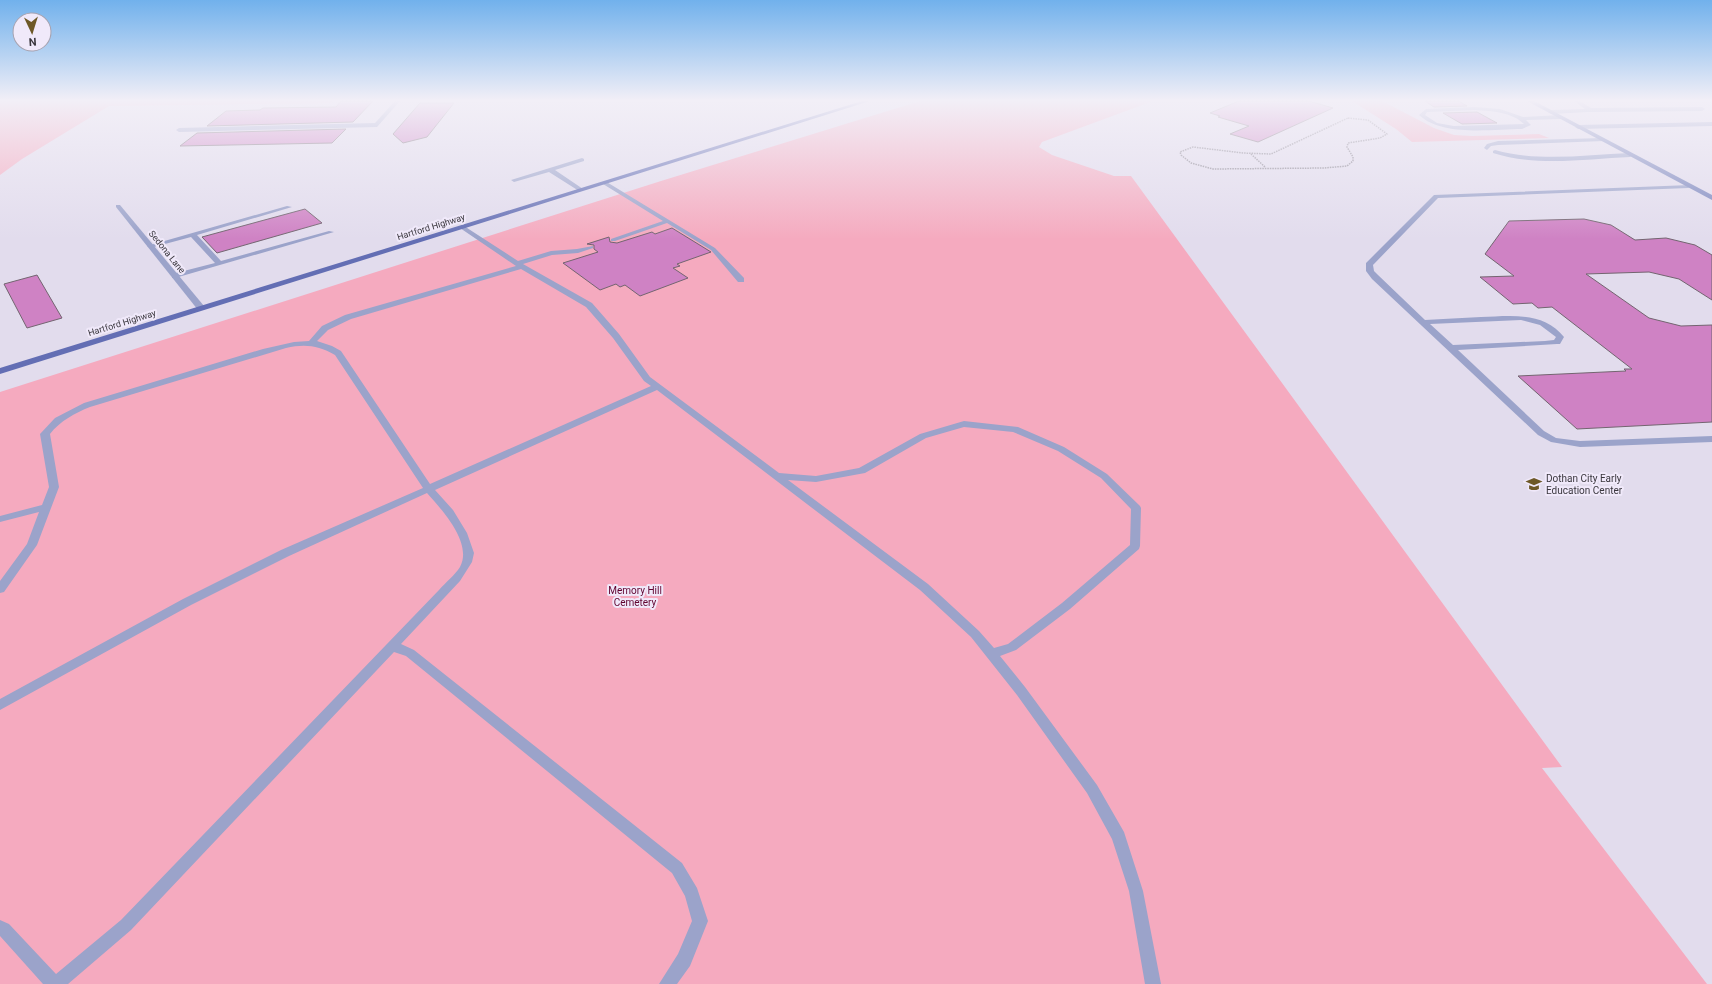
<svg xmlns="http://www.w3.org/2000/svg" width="1712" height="984" viewBox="0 0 1712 984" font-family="Roboto,sans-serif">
	<rect width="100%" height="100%" fill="#e2dced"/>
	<!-- green -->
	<g fill="#f5aabf">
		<path d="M0 101H333L331 103 109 106 22 159 0 175Z"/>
		<path d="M920 101H1153L1042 142 1039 147 1052 155 1114 176H1131L1562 767 1542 768 1707 984H0V392L661 181Z"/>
		<path d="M1352 101H1382L1434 128 1454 135 1472 136 1539 134 1549 138 1412 142 1396 129Z"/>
	</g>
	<!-- building -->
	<g fill="#cf82c4" stroke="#736570">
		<path d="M341 101H373L353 122 207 126 226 111 260 110 263 108 336 107Z"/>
		<path d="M1239 101H1309L1333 108 1258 142 1230 134 1249 126 1218 117 1220 116 1210 113Z"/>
		<path d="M1425 101H1459L1467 106 1434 107Z"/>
		<path d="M420 103H454L427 137 403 143 393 134Z"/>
		<path d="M1477 112 1497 123 1462 124 1443 113Z"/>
		<path d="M346 129 332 143 180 146 197 133Z"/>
		<path d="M305 209 322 223 217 253 202 237Z"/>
		<path d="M1584 219 1611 225 1635 240 1666 238 1695 245 1712 255V300L1679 279 1649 272 1586 274 1649 318 1681 326 1712 325V422L1577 429 1518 376 1626 371 1624 369H1632L1552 307 1538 308 1532 303 1513 304 1480 277 1514 276 1485 254 1509 221Z"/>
		<path d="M672 228 711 252 677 264 680 266 673 268 688 278 640 296 625 285 620 287 616 284 600 290 563 263 598 252 594 249V245L587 244 609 237 610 242 617 243 652 232 655 234Z"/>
		<path d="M37 275 62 318 27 328 4 284Z"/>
	</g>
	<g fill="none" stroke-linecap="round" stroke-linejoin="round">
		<!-- path -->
		<g stroke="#87838e" stroke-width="1.5" stroke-dasharray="1.5 1" stroke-linecap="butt">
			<path d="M1348 118 1368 120 1387 134 1380 138 1348 143 1347 147 1353 157V161L1347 166 1324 168 1213 169 1191 163 1181 155 1180 152 1193 147 1243 153 1271 154Z"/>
			<path d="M1251 154 1265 167"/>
		</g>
		<!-- lane -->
		<g fill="#9ba3ca" fill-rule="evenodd">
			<path d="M1574 101H1580L1591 108 1702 107 1705 109 1702 111 1588 112 1551 114 1548 112 1551 110 1585 109Z"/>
			<path d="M1475 107 1500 109 1523 117 1560 115 1563 117 1560 119 1526 120 1531 125 1522 129C1492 129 1443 137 1419 115L1426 109ZM1475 110C1492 111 1512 112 1524 124L1454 126 1437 123 1425 115 1427 112Z"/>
			<path d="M1602 138 1604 139V141L1498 145 1491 146 1487 150 1484 148 1487 144 1498 141Z"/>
			<path d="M1495 150C1538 162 1585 155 1630 153L1633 155 1630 157C1586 159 1536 167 1493 153V151Z"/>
			<path d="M582 158 584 159V161L555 170 583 189V191H579L549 172 514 182 511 180Z"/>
			<path d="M605 181 715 248 744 278V282H738L711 250 667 223 615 241H611V239L663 221 603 184 602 183Z"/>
			<path d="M1690 185V187L1688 188 1438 198 1373 265 1374 271 1378 275 1425 320C1443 319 1462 318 1481 317 1510 316 1544 311 1564 337L1560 344H1557L1458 350 1544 431 1556 438 1580 441 1712 436V442L1580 447 1551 442 1538 435 1372 279 1366 271V263L1434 195ZM1521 320 1540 325 1556 337 1554 340 1545 341 1453 345 1430 324Z"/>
			<path d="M287 206 292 207 197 235 221 261 329 231 334 232 175 278H172V274L215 263 191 237 150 248 147 246Z"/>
			<path d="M460 226H464L518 261 551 251 577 249 593 246V248L578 253 552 255 523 264 592 303 619 334 650 377 779 473 816 476 859 468 920 434 964 421 1018 427 1064 447 1107 474 1140 506 1141 508 1140 546 1139 549 1070 609 1016 650 1000 656 1025 687 1097 785 1124 832 1143 891 1161 984H1145L1129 891 1112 839 1087 793 1017 695 971 637 920 590 657 390 435 490 453 510 467 533 474 553 472 562 460 581 401 644 414 650 682 863 697 888 708 921 690 966 677 984H659L678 954 692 921 685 896 672 873 406 656 394 652 131 930 68 984H43L0 936V920L9 924 56 974 121 920 439 590C446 582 455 575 460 567 473 543 442 510 427 493L289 556 191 605 0 710V699L183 599 281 550 423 488 335 355C318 345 304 344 286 348L90 407C75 413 60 421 50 434L59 487 37 545 4 592 0 593V581L27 544 39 512 0 522V516L42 505 49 487 40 434 55 418 84 403 263 349 294 342 309 341 322 326 345 315 516 266 460 228ZM521 269 586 307 613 338 644 381 651 386 430 484 341 351 332 346 317 341 328 330 351 319ZM964 427 1013 432 1058 451 1101 478 1131 509 1130 545 1062 603 1008 644 994 648 979 631 928 584 788 480 816 482 865 473 926 438Z"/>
		</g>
		<!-- street -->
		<g fill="#9ba3ca" fill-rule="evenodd">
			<path d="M395 101H400L377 127 179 132 176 130 179 128 375 123Z"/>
			<path d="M1712 122V126L1578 129 1575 127 1578 125Z"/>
			<path d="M116 205H120L204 306V310H198L116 207Z"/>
		</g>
		<!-- secondary -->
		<path fill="#7a85bd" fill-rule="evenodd" d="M1527 101H1534L1712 195V200Z"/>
		<!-- primary -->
		<path fill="#636eb4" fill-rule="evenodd" d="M862 101H870L0 374V368Z"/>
	</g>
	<!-- sky -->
	<linearGradient id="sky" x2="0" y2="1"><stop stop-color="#71b1ec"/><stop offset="0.42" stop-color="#f2eff7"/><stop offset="1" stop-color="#f2eff7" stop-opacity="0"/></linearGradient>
	<rect width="1712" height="239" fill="url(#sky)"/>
	<!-- icons -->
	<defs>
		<symbol id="school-bare" viewBox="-9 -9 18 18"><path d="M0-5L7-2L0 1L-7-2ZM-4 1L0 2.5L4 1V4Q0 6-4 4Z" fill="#6d5827" stroke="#f0e9fa" stroke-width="2.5" paint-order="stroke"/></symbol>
	</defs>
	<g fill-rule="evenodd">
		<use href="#school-bare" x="1523" y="473" width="22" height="22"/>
	</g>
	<g text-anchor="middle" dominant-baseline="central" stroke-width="4" stroke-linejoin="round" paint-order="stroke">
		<!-- far-street labels -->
		<g font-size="9" fill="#3a373e" stroke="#f0e9fa">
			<text transform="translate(431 227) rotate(-17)">Hartford Highway</text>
			<text transform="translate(167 252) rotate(51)">Sedona Lane</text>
			<text transform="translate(122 323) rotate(-17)">Hartford Highway</text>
		</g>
		<!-- poi labels -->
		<g font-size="10" fill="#3a373e" stroke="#f0e9fa" text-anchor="start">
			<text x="1546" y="478">Dothan City Early<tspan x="1546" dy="12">Education Center</tspan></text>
		</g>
		<!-- park labels -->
		<g font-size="10" fill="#60032f" stroke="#f0e9fa">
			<text x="635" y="590">Memory Hill<tspan x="635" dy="12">Cemetery</tspan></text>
		</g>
	</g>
	<!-- north arrow -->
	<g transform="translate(32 32) rotate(176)"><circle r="19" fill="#f0e9fa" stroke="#a7a2af"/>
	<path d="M0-3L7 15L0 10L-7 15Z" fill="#6d5827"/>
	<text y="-6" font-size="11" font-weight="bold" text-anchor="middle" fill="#3a373e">N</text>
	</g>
</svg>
